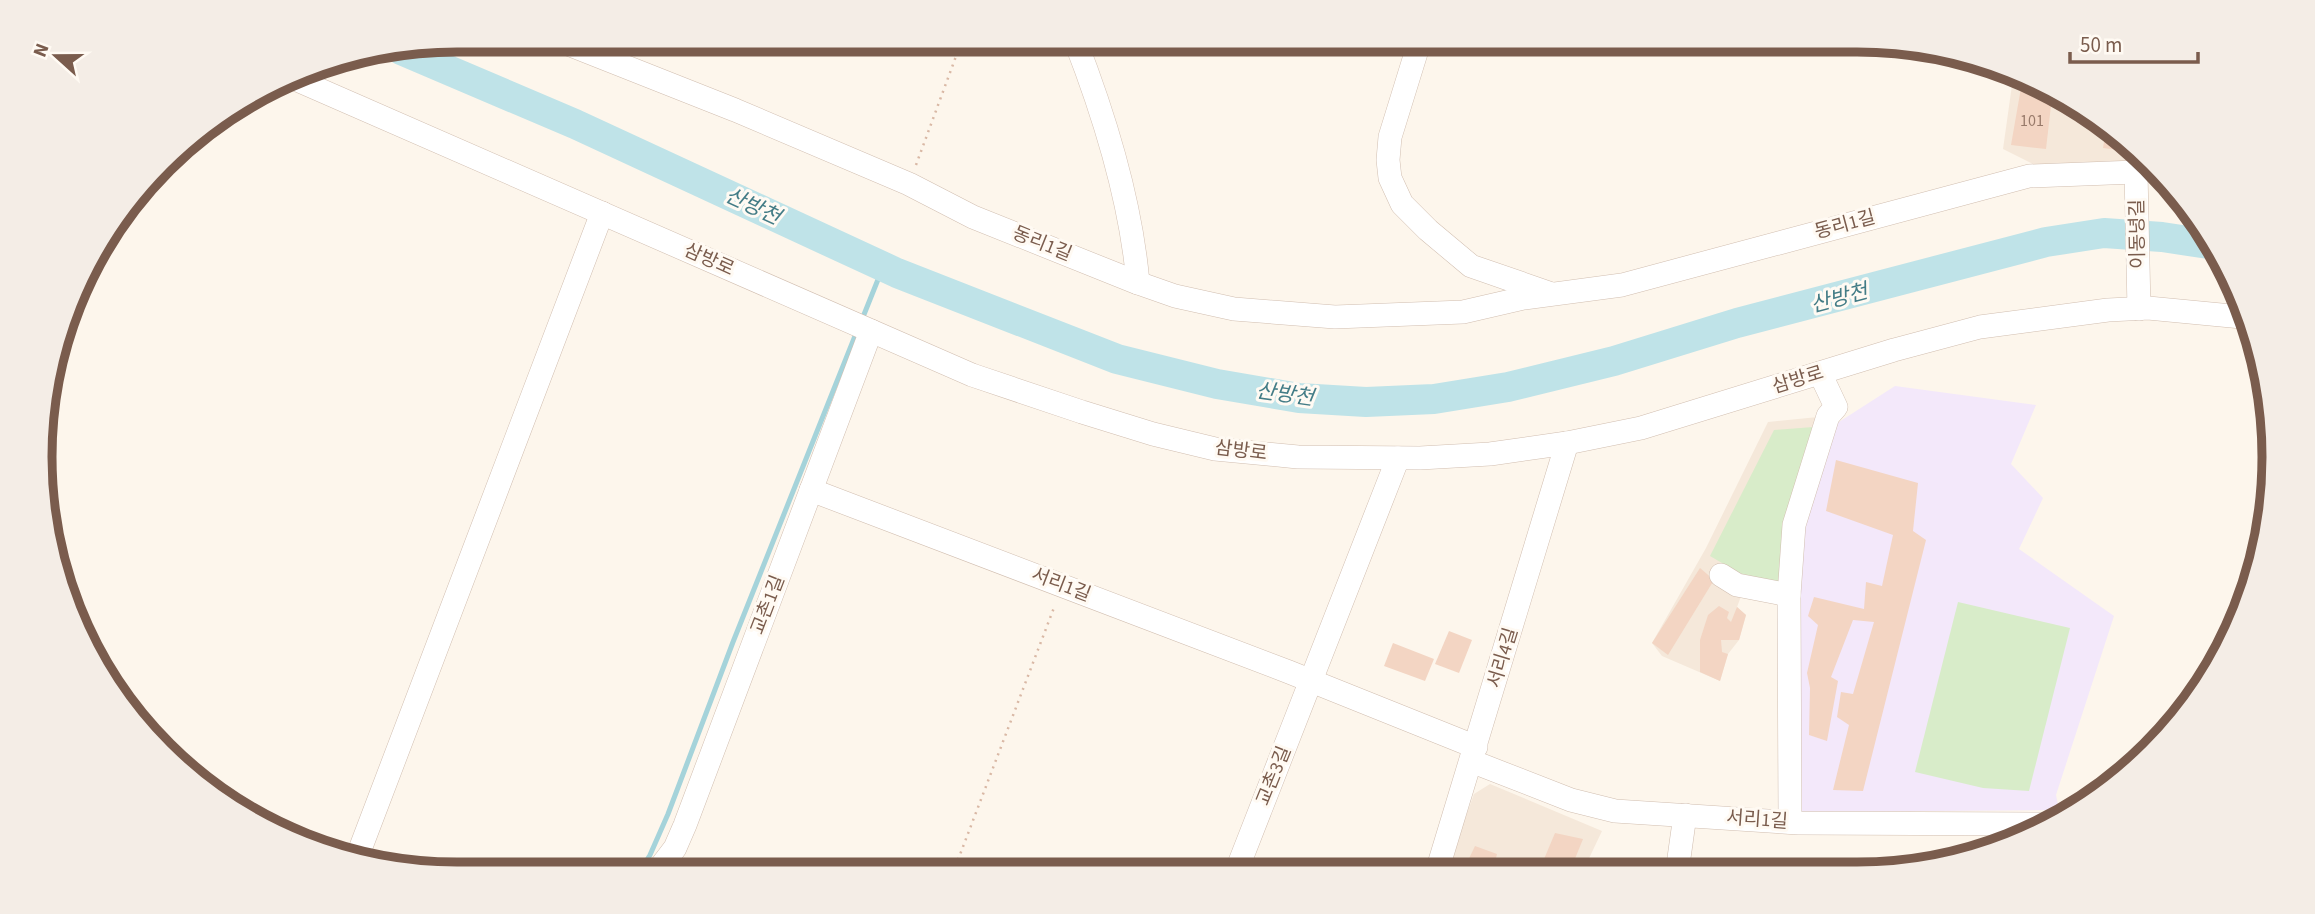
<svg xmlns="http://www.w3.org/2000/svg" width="2315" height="914" viewBox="0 0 2315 914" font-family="'Source Sans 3','Noto Sans KR',sans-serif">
	<rect width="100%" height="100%" fill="#fdf6ec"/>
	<!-- residential -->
	<g fill="#f5e8da">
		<path d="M2013 78 2112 127 2139 158 2136 172 2037 166 2003 149Z"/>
		<path d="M1828 416 1743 591 1737 607 1746 615 1739 640 1728 654 1720 681 1662 656 1652 643 1706 548 1768 422Z"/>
		<path d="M1490 784 1602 831 1583 871H1446L1474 794Z"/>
	</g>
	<!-- education -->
	<path fill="#f3e8fa" d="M1895 386 2036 405 2011 464 2043 498 2019 549 2114 616 2056 795 2059 810 1799 812 1794 567 1828 429Z"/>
	<!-- garden -->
	<g fill="#d8ecc9">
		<path d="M1813 427 1781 585 1739 573 1710 556 1774 430Z"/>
		<path d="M1958 602 2070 628 2029 791 1983 788 1915 772Z"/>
	</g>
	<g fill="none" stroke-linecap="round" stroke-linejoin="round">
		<!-- stream -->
		<g stroke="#a5d3da" stroke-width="5">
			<path d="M861 322 883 267"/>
			<path d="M639 873 650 855 668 814 733 642 857 331"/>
		</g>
		<!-- river -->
		<path stroke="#bfe3e8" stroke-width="30" d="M401 50 575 124 897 273 1117 359 1217 384 1299 398 1366 402 1434 399 1508 387 1614 361 1737 323 2046 242 2104 233 2162 237 2215 245"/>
	</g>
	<!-- building -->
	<g fill="#f3d5c3">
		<path d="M2022 82 2052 97 2046 149 2011 145Z"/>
		<path d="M2107 124 2112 127 2134 152 2103 148Z"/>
		<path d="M1836 460 1918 483 1913 531 1926 540 1863 791 1833 790 1849 725 1837 717 1841 692 1853 694 1874 622 1853 620 1831 677 1838 681 1827 741 1809 735 1810 688 1807 673 1818 625 1808 616 1814 597 1864 609 1866 582 1882 586 1893 535 1826 511Z"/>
		<path d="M1700 568 1714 580 1668 655 1652 643Z"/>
		<path d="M1719 606 1729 612 1727 618 1731 622 1737 607 1746 615 1739 640H1721L1722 652 1728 654 1720 681 1700 672V640L1708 615Z"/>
		<path d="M1449 631 1472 640 1459 673 1435 664Z"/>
		<path d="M1393 643 1434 659 1425 681 1384 666Z"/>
		<path d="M1555 833 1583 839 1570 871H1539Z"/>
		<path d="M1475 846 1497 854 1493 871H1463Z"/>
	</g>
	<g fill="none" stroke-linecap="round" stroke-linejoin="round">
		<defs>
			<g id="minor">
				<path d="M558 40 735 110 909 184 973 217 1138 283 1175 296 1234 309 1335 317 1463 312 1524 298 1622 285 2029 176 2136 172"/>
				<path d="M1075 40C1105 117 1131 201 1138 283"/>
				<path d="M1420 40 1390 137 1388 160 1390 178 1402 204 1428 230 1471 266 1549 293"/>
				<path d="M295 79 972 375 1082 412 1153 434 1215 449 1298 457 1420 458 1490 454 1567 443 1641 428 1894 350 1980 327 2108 310 2148 308 2242 317"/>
				<path d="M2139 309 2136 172 2142 161"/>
				<path d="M811 490 1289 672 1476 747"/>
				<path d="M1721 575 1737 585 1789 595"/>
				<path d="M1471 761 1571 800 1615 811 1799 823 2052 824"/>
				<path d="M1790 822 1789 595 1794 525 1828 416 1836 407 1820 373"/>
				<path d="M356 860 602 213"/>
				<path d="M1437 871 1567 443"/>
				<path d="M1674 871 1678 865 1685 815"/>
				<path d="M1236 872 1398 458"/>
				<path d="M656 873 675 848 685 825 871 331"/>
			</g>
		</defs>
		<!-- minor casing -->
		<use href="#minor" stroke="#d1beb0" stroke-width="24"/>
		<!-- path -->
		<g stroke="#d9b8a5" stroke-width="2.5" stroke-dasharray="2 5" stroke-linecap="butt">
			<path d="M916 165 962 40"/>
			<path d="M953 873 1055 605"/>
		</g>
		<!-- minor -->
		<use href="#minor" stroke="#fff" stroke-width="23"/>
	</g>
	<g text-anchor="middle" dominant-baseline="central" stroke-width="6" stroke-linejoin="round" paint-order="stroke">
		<!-- number labels -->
		<g font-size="16" fill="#987a6a">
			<text x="2032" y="121">101</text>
		</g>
		<!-- street labels -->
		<g font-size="19" fill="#7a5c4d" stroke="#fffaf3">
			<text transform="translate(1845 225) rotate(-15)">동리1길</text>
			<text transform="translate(2138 234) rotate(-91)">이동녕길</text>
			<text transform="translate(1042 244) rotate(22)">동리1길</text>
			<text transform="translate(709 260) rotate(24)">삼방로</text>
			<text transform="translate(1798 380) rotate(-17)">삼방로</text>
			<text transform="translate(1241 451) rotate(7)">삼방로</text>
			<text transform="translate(1061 585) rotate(21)">서리1길</text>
			<text transform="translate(768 605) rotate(-69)">교촌1길</text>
			<text transform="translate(1503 658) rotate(-73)">서리4길</text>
			<text transform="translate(1274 776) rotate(-68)">교촌3길</text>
			<text transform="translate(1757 820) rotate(4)">서리1길</text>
		</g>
		<!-- water labels -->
		<g font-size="21" font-style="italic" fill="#437c86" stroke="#fffaf3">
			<text transform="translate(753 206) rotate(25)">산방천</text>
			<text transform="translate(1839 298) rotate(-15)">산방천</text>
			<text transform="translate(1285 394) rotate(8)">산방천</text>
		</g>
	</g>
	<!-- crop -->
	<path d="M0 0H2315V914H0ZM457 52H1857A405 405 0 0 1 2262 457V457A405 405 0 0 1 1857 862H457A405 405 0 0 1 52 457V457A405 405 0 0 1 457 52Z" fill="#f4ede6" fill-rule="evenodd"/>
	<path fill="none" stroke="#7a5c4d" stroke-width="9" d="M457 52H1857A405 405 0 0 1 2262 457V457A405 405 0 0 1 1857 862H457A405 405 0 0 1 52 457V457A405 405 0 0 1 457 52Z"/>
	<!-- north arrow -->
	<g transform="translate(56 56) rotate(291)" stroke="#fffaf3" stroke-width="5" paint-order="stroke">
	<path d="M0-5L12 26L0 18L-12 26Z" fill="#7a5c4d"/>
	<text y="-10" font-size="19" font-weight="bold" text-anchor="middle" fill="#7a5c4d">N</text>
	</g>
	<!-- scale -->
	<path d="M2070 52v10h128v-10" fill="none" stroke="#7a5c4d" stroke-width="3.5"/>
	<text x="2080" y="52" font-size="21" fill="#7a5c4d" stroke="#fffaf3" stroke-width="5" paint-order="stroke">50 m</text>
</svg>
